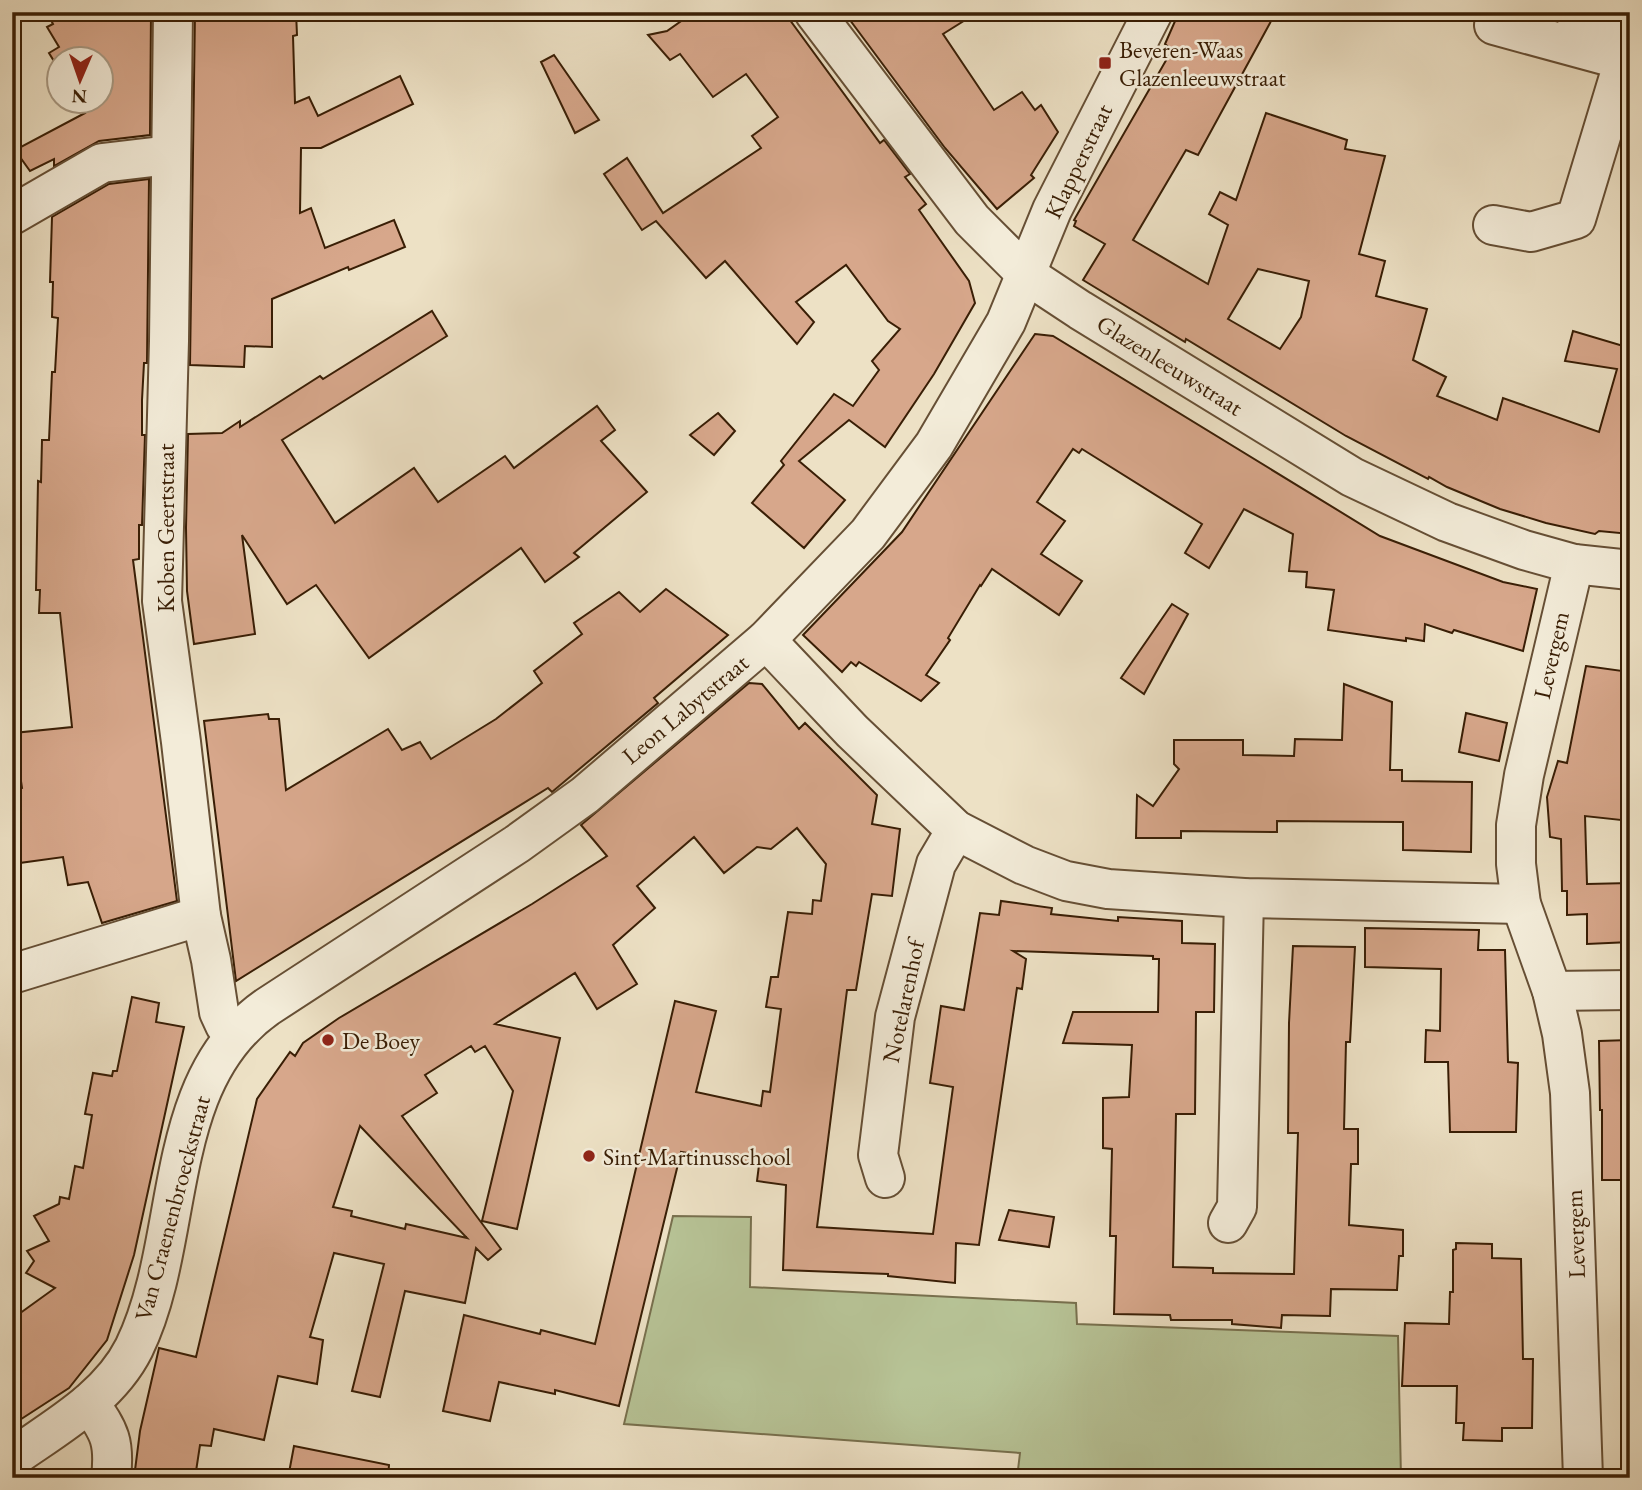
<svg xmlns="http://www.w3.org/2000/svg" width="1642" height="1490" viewBox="0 0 1642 1490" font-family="'EB Garamond',serif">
	<rect width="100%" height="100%" fill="#ede1c5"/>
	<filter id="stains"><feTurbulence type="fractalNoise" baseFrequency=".00286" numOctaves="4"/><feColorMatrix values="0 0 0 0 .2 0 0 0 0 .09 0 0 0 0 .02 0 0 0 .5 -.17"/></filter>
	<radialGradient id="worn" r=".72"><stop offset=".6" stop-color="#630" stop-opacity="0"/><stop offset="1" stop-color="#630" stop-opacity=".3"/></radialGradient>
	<!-- green -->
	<path fill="#b7c396" stroke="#78704e" stroke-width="2" d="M673 1216 751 1217 750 1287 1076 1303 1077 1324 1398 1336 1401 1478H1017L1020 1453 624 1424Z"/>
	<!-- building -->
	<g fill="#d7a78b" stroke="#391e05" stroke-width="2" fill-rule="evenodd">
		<path d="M47 12H151L150 135 99 141 54 166V159L30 171 15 150 85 113 78 102H102V60H60V71L49 53 59 47 47 27 53 24Z"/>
		<path d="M195 12H296L297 35 293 36 295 103 309 97 318 116 400 76 413 104 321 148H301L300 213 311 208 325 248 394 220 405 247 349 270 348 267 272 299V347L245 346 244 367 190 365Z"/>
		<path d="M694 12H784L880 143 884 140 910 174 905 177 926 204 919 210 969 281 975 303 934 374 885 447 849 420 799 461 845 500 804 548 752 503 784 465 781 461 834 394 853 406 879 370 872 361 900 329 888 321 846 265 796 302 814 322 797 344 725 261 706 278 656 221 642 230 604 174 627 158 663 213 761 148 752 136 778 117 746 74 713 97 680 54 670 60 648 35 667 31Z"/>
		<path d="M844 12H978L943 34 994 110 1022 92 1035 110 1041 105 1058 132 1031 175 1034 178 997 209 945 148Z"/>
		<path d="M1179 12H1276L1198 155 1186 150 1133 240 1208 284 1228 225 1209 214 1220 192 1236 200 1266 113 1347 140 1345 149 1385 156 1359 254 1385 261 1376 296 1427 309 1413 360 1446 377 1437 396 1497 420 1503 398 1599 432 1617 369 1565 361 1573 331 1630 348V534L1599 531 1595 534 1546 523 1500 509 1447 487 1429 477 1428 479 1346 436 1186 339 1185 342 1083 280 1105 244 1074 226 1076 221 1074 220 1172 50 1165 44ZM1258 269 1309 281 1301 317 1280 349 1228 319Z"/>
		<path d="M554 55 599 120 575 133 541 62Z"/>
		<path d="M149 179 147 363H144L142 400V435H145L142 525H139V559L133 560 177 901 102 923 88 882 68 885 63 857 12 864V790L22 788 14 733 72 727 60 613H39L40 590H36L38 481 41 482 42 440H49L52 372H55L58 318 52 317 53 282H50L52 217 109 184Z"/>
		<path d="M432 311 447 336 282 440 335 523 414 468 438 502 505 456 514 468 597 406 615 430 601 441 647 492 574 553 579 557 545 582 521 548 369 658 316 585 287 604 242 535 255 634 194 644 187 591 186 528 188 434 222 433 240 421V427L320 376 323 379Z"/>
		<path d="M1035 334 1053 336 1380 536 1503 582 1537 589 1523 651 1454 630 1452 633 1425 624 1424 641 1406 638V641L1328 630 1334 590 1306 587 1307 572 1289 571 1293 534 1244 509 1209 568 1185 553 1202 524 1082 449 1079 453 1073 449 1037 502 1065 521 1041 554 1082 581 1059 615 992 569 981 586 980 585 948 638 950 640 926 675 939 683 921 701 859 662 856 666 851 662 842 672 803 635 902 532Z"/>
		<path d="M718 413 735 431 714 455 690 435Z"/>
		<path d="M666 589 728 635 654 698 658 703 552 792 548 788 236 981 204 721 268 714 269 719H279L286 790 388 729 402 750 420 742 431 759 496 719 542 683 534 671 582 634 574 623 619 592 640 612Z"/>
		<path d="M1172 604 1188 614 1144 694 1121 678Z"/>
		<path d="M1586 666 1630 672V821L1585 816 1587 884 1630 883V942L1587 944V914L1567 915V891H1562L1561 839 1550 837 1547 797 1558 761 1567 763Z"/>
		<path d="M749 683 762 684 799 729 805 723 877 795 872 824 900 829 892 896 872 894 856 990H847L817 1227 933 1234 953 1087 930 1083 941 1006 964 1010 980 913 999 915 1001 901 1052 908 1051 914 1118 921V917L1182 921V943L1215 944 1214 1012H1196L1195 1114H1176L1173 1267 1213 1268V1273L1294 1274 1298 1133H1288L1289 1023 1293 946 1355 947 1350 1042H1346L1344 1129H1358V1164H1351L1349 1225 1403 1230V1256H1399L1397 1290 1331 1289 1330 1316 1282 1315 1281 1328 1232 1324V1320H1171L1170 1315 1114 1314 1116 1236H1110L1112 1149 1103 1148V1098L1129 1097 1132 1045 1063 1043 1073 1012H1158L1159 959H1153V956L1013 951 1026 959 1022 989 1017 988 979 1245 956 1243 955 1283 888 1276V1274L783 1270 786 1185 757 1181 759 1165 681 1152 619 1406 555 1390V1394L499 1382 490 1421 443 1411 464 1315 540 1334 541 1330 595 1344 675 1001 716 1011 696 1092 761 1106 763 1091 770 1092 781 1009 766 1007 771 977H778L788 912 812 914 813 900 821 901 826 864 797 828 771 849 757 847 724 873 694 837 637 886 655 908 613 945 637 984 597 1009 575 973 495 1024 560 1038 517 1229 482 1221 513 1091 485 1046 475 1052 471 1046 425 1075 437 1093 402 1116 501 1249 488 1260 476 1248 465 1303 405 1291 380 1397 352 1391 384 1264 334 1253 310 1337 323 1340 317 1384 278 1376 264 1440 214 1429 211 1446 200 1445 195 1478H134L140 1431 159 1348 196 1357 257 1099 290 1052 295 1056 303 1043 339 1018 532 904 607 856 581 825ZM360 1126 467 1238 406 1224 405 1229 351 1216 352 1211 333 1207Z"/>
		<path d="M1344 684 1392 702 1390 770H1402V781L1472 782 1471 852 1403 850V822L1277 821V832L1181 831V838H1136L1137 795 1153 806 1179 769 1174 764V740H1243V755L1294 756 1295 739 1342 740Z"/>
		<path d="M1466 713 1507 723 1499 761 1459 752Z"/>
		<path d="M1365 928 1479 930 1478 950H1505L1508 1062 1518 1063 1516 1132H1450L1448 1062H1425L1426 1030 1440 1031 1441 969 1365 967Z"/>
		<path d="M132 997 159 1003 156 1022 184 1027 134 1255 107 1340 69 1388 12 1425V1319L55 1288 26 1273 34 1261 27 1251 49 1241 34 1216 59 1204 60 1197 69 1199 75 1166 83 1168 92 1115 85 1114 93 1073 112 1076 113 1071H117Z"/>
		<path d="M1630 1040V1180H1602V1110H1600L1599 1041Z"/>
		<path d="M1009 1210 1054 1217 1049 1247 999 1240Z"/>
		<path d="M1456 1243 1492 1244V1258L1521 1259 1523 1359H1533L1532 1428H1502V1441L1463 1440 1464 1423H1456L1457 1386H1402L1405 1323 1449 1324 1450 1292H1453V1250L1456 1249Z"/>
		<path d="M294 1446 389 1465 388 1478H288Z"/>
	</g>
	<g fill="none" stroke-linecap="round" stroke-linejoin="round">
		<defs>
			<g id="minor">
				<path d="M173 12 169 341 162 601 181 742 201 916 211 960 219 1012 225 1025 234 1035"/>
				<path d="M814 12 972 220 1027 275 1080 310 1352 477 1447 522 1524 550 1574 564 1630 570"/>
				<path d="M1574 12 1630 29"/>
				<path d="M1494 25 1630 62"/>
				<path d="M12 215 102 163 170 155"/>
				<path d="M1493 225 1531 232 1576 219 1618 80 1629 62"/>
				<path d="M1574 564 1524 775 1516 825V864L1521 904 1552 991 1562 1034 1570 1093 1583 1478"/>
				<path d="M766 640 852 731 956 830 1024 865 1066 881 1108 889 1244 898 1521 904"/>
				<path d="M12 974 201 916"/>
				<path d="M1552 991 1630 990"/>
				<path d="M885 1178 878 1155 895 1017 936 864 956 830"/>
				<path d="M1228 1223 1237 1207 1244 898"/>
				<path d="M89 1403C110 1432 115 1442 111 1478"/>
				<path d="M12 1458C56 1427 109 1398 134 1348 187 1240 159 1083 267 1007L517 844 585 795 766 640 868 534 934 445 1006 322 1052 210 1153 12"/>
			</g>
		</defs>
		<!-- minor casing -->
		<use href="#minor" stroke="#664f35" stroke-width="42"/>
		<!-- minor -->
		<use href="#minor" stroke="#f3ecd9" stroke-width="38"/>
	</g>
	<!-- markers -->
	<g fill="#8f2418" stroke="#f3ecd9" stroke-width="2.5">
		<rect x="1098" y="56" width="14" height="14" rx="3.5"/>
		<circle cx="328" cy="1040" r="7"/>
		<circle cx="589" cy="1156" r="7"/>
	</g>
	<g text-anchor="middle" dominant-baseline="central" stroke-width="5" stroke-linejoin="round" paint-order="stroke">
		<!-- poi labels -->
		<g font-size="24" fill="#391e05" stroke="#f3ecd9" text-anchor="start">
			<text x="1119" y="49">Beveren-Waas<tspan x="1119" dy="28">Glazenleeuwstraat</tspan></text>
			<text x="342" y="1040">De Boey</text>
			<text x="603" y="1156">Sint-Martinusschool</text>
		</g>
		<!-- street labels -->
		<g font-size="24" fill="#391e05" stroke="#f3ecd9">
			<text transform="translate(1078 161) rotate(-64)">Klapperstraat</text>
			<text transform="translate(1170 365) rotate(32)">Glazenleeuwstraat</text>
			<text transform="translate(165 528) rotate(-90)">Koben Geertstraat</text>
			<text transform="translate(1551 655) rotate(-77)">Levergem</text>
			<text transform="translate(685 709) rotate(-40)">Leon Labytstraat</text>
			<text transform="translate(903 1001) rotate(-78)">Notelarenhof</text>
			<text transform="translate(172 1208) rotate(-75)">Van Craenenbroeckstraat</text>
			<text transform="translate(1575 1234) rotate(-92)">Levergem</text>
		</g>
	</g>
	<!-- margin -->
	<rect width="1642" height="1490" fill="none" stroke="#ede1c5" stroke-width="42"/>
	<rect x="14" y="14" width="1614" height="1462" fill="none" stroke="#391e05" stroke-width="3.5"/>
	<rect x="21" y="21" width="1600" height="1448" fill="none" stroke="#391e05" stroke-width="2"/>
	<!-- north arrow -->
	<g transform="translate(80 80) rotate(182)"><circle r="33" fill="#f3ecd9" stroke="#a99a84" stroke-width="2"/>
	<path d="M0-5L12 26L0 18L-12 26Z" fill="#8f2418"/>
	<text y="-10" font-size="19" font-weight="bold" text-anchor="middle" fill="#391e05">N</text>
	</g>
	<rect width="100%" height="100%" filter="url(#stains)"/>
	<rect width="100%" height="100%" fill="url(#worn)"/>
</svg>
